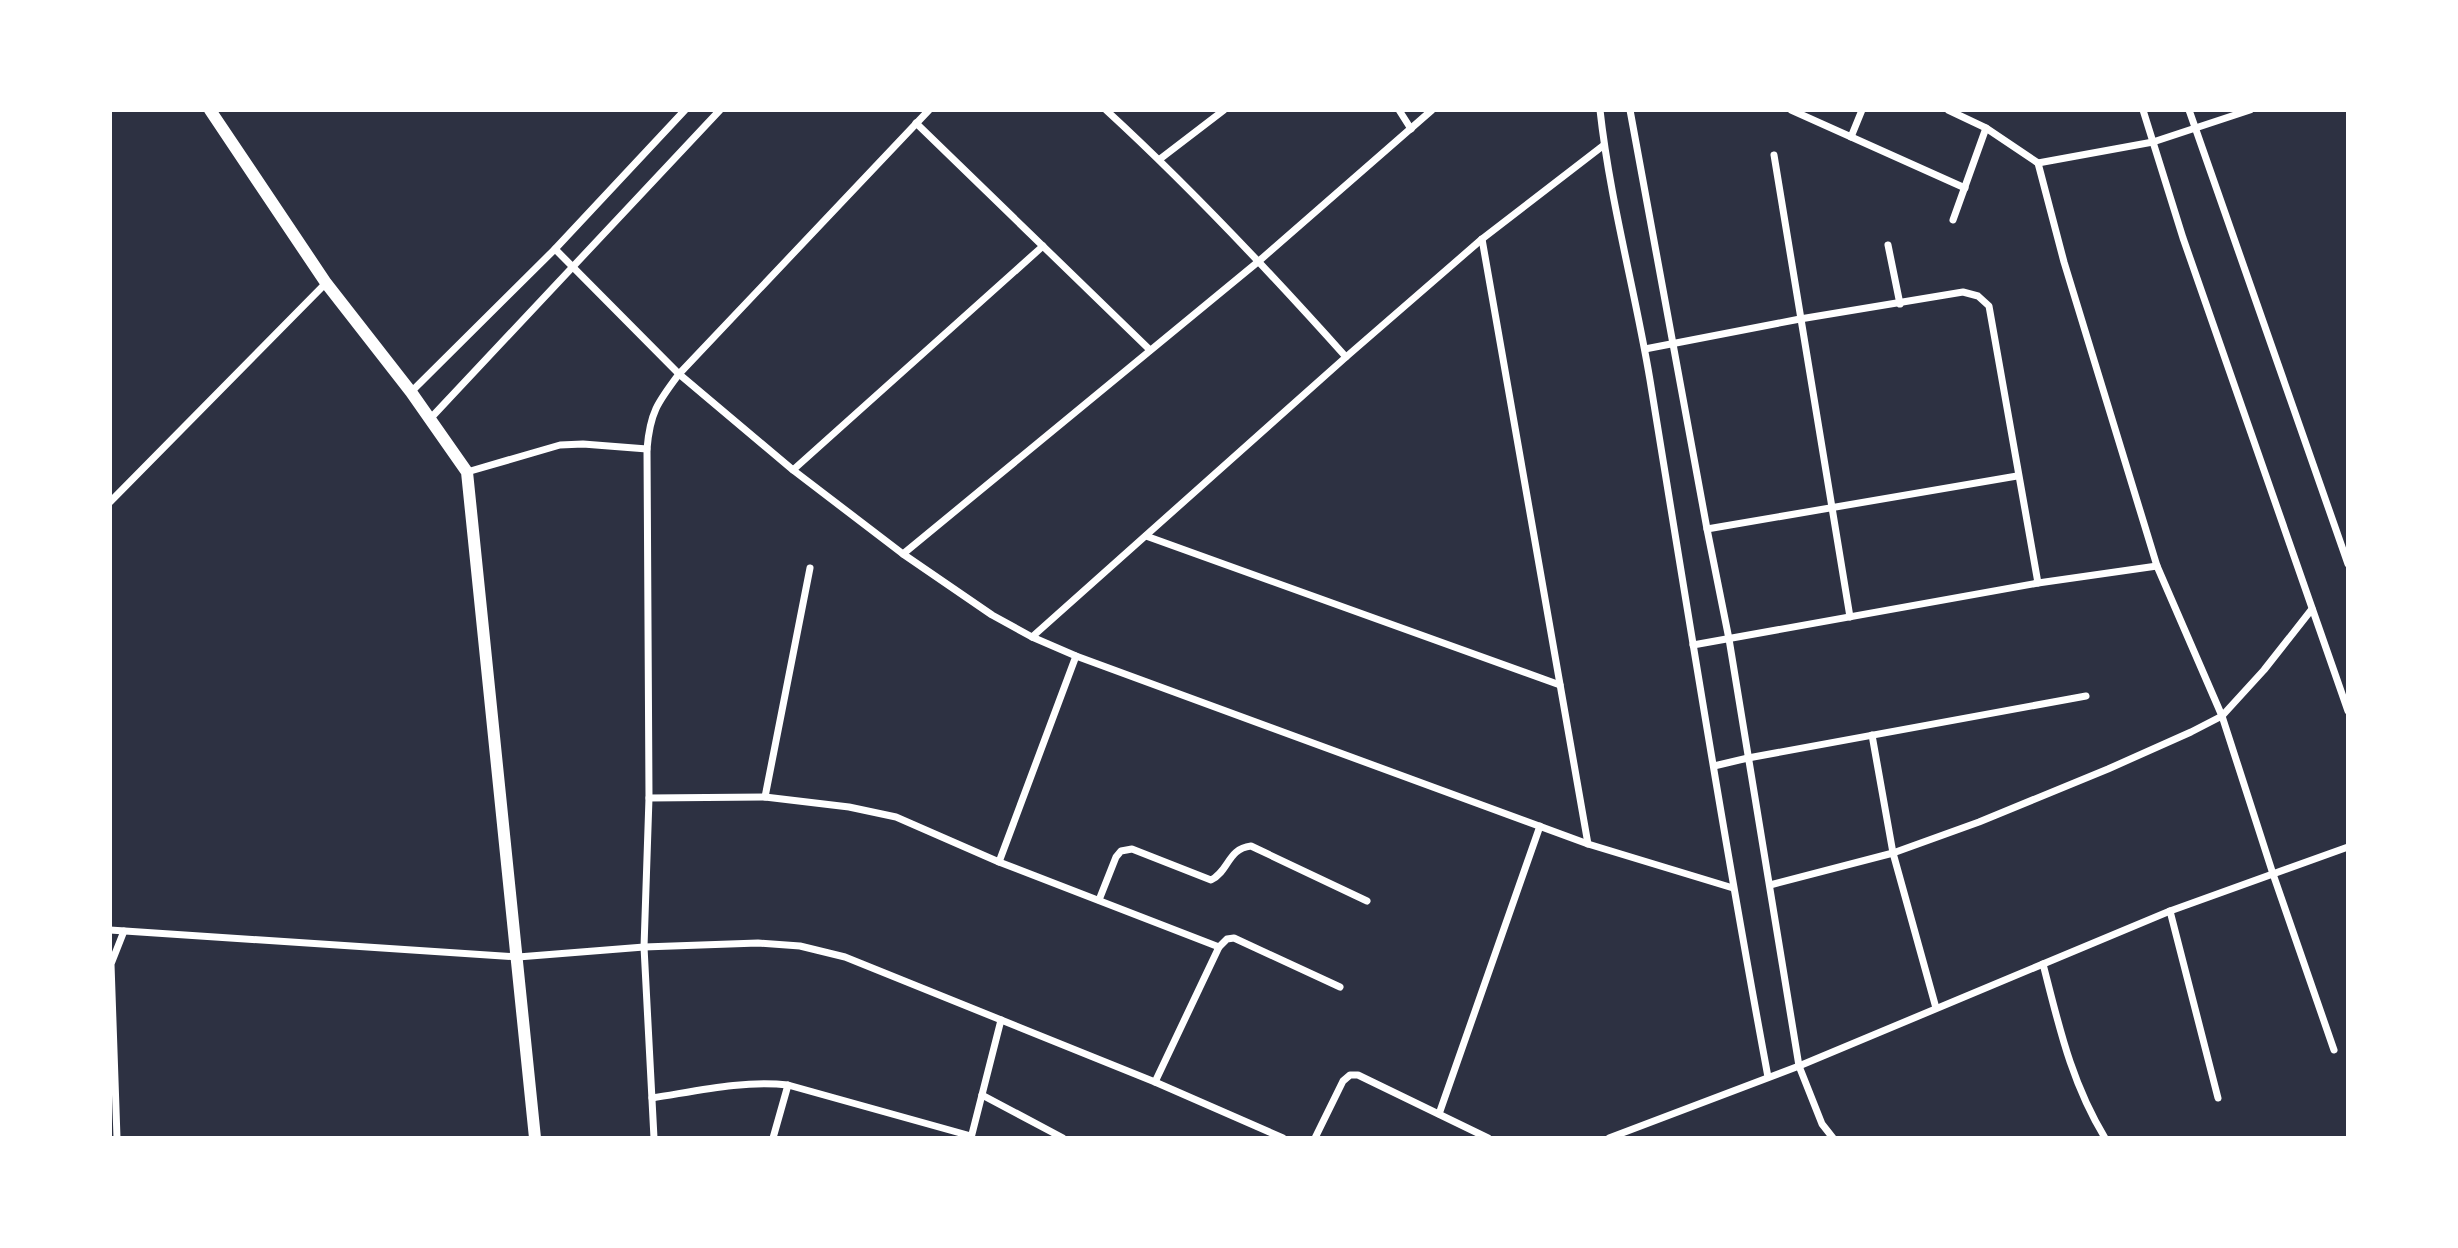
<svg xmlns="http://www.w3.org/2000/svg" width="2458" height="1248" viewBox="0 0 2458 1248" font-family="Inter,sans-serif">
	<rect width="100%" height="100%" fill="#2d3142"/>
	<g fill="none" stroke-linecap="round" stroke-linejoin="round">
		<!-- minor -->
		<g stroke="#fff" stroke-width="7">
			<path d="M1106 110C1191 188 1269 271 1346 357"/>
			<path d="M1399 110 1411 129"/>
			<path d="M1600 110C1610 201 1635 290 1650 380 1688 613 1725 846 1768 1077"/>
			<path d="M1630 110 1707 529 1729 639 1799 1066 1822 1124 1833 1138"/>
			<path d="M1791 110 1965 188"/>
			<path d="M1948 110 1986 128 2038 163 2064 262 2157 566 2222 716 2273 874 2334 1050"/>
			<path d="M2143 110 2183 238 2348 711"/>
			<path d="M2189 110 2348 564"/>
			<path d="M916 123 1150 350"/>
			<path d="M1851 137 1862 110"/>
			<path d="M1774 155 1850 617"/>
			<path d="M1160 159 1224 110"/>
			<path d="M2038 163 2153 142 2250 110"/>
			<path d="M1953 220 1986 128"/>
			<path d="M1482 239 1588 844"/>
			<path d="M1888 245 1900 304"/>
			<path d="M555 249 679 374 793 470 903 554 992 615 1032 637 1076 656 1588 844 1733 888"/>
			<path d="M1645 349 1800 319 1963 292 1978 296 1989 306 2038 583"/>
			<path d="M411 392 555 249 685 110"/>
			<path d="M429 420 720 110"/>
			<path d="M793 470 1043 246"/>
			<path d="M467 472 560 445 583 444 647 449"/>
			<path d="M110 502 326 283"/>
			<path d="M1707 529 2017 476"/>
			<path d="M1146 536 1560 685"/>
			<path d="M903 554 1259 261 1432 110"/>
			<path d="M1032 637 1346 357 1482 239 1604 145"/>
			<path d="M1693 645 2038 583 2157 566"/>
			<path d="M1872 735 1893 853 1936 1008"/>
			<path d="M1714 766 1748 758 2086 696"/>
			<path d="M765 797 810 568"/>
			<path d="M649 798 765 797 849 807 896 817 999 862 1219 947"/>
			<path d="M999 862 1076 656"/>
			<path d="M1770 885 1893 853 1979 822 2108 769 2191 732 2222 716 2264 670 2312 609"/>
			<path d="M1099 900 1116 857 1121 851 1132 849 1211 880C1230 870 1227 849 1251 846L1367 901"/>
			<path d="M2170 911 2218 1098"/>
			<path d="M110 930 518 957 644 947 758 943 800 946 845 957 1155 1082 1283 1138"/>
			<path d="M2043 964C2059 1026 2071 1082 2105 1138"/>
			<path d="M1155 1082 1219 947 1227 939 1234 938 1340 987"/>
			<path d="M982 1095 1063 1138"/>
			<path d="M652 1098C697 1091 743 1080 788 1085L971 1136"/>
			<path d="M1439 1114 1540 826"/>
			<path d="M117 1138 111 964 124 931"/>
			<path d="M654 1138 644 947 649 798 647 449C650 412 658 402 679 374L929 110"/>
			<path d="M773 1138 788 1085"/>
			<path d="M971 1138 1001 1020"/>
			<path d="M1315 1138 1343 1081 1350 1075H1358L1488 1138"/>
			<path d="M1609 1138 1799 1066 2170 911 2348 847"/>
		</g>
		<!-- tertiary -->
		<path stroke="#fff" stroke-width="12" d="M210 110 326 283 411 392 467 472 535 1138"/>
	</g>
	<!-- border -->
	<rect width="2458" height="1248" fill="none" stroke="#ffffff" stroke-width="224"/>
</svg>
